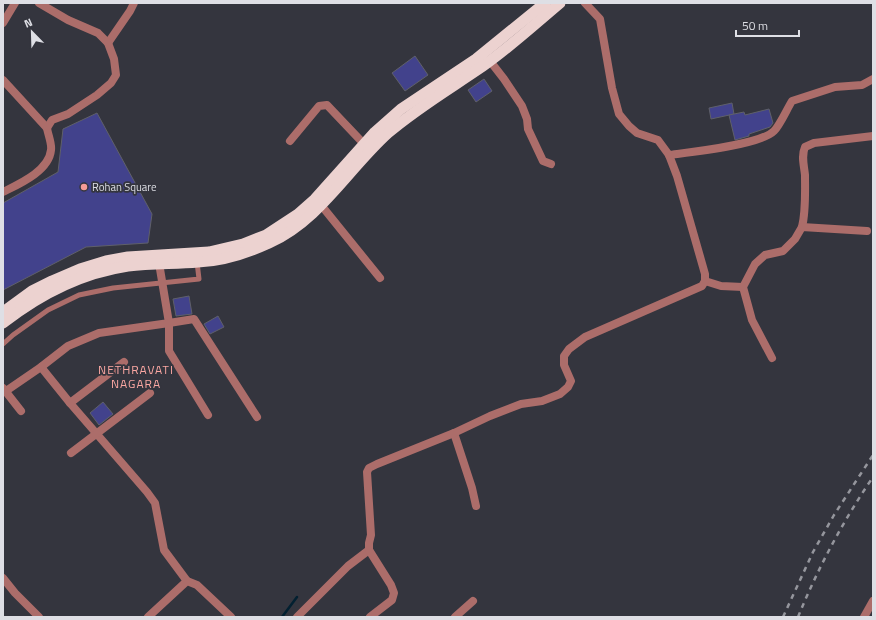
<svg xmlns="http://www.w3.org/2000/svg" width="876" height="620" viewBox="0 0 876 620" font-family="'Titillium Web',sans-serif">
	<rect width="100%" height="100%" fill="#34353e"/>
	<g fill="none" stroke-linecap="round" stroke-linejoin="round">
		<!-- stream -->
		<path stroke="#022031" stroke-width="2.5" d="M282 617 297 597"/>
	</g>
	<!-- building -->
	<g fill="#42428c" stroke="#5f606a">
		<path d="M415 56 428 75 405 91 392 73Z"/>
		<path d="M484 79 492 91 476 102 468 90Z"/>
		<path d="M732 103 734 114 711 119 709 108Z"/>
		<path d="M769 109 773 123 770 127 749 134V136L735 140 729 115 744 112 745 115Z"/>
		<path d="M97 113 152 214 148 243 86 247 3 290V203L58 172 63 129Z"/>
		<path d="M189 296 192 314 176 316 173 299Z"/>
		<path d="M218 316 224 327 210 334 204 324Z"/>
		<path d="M103 402 113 414 99 425 90 413Z"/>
	</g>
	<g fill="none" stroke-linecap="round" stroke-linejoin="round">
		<!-- service -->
		<path stroke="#ac6d6a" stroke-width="5" d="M3 344 13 335 48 310 79 295 113 288 199 279 197 262"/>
		<!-- minor -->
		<g stroke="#ac6d6a" stroke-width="8">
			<path d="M3 23 15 3"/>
			<path d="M108 43 130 11 134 3"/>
			<path d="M490 61 504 79 522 106 527 119 528 129 543 161 551 164"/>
			<path d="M3 80 47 128"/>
			<path d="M290 141 319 106 327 105 364 144"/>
			<path d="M669 155C692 152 760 145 774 131 780 125 787 109 792 101L835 87 862 85 873 79"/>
			<path d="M3 192C19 184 49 171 51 150 52 143 48 135 47 128L52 120 68 114 97 95 111 83 116 75 114 59 108 43 98 33 68 20 39 3"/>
			<path d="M321 205 380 278"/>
			<path d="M802 227C806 211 805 192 805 175 804 165 801 156 805 147L814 143 873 136"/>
			<path d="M705 281 721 286 743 287"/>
			<path d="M772 358 752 320 743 287 755 264 765 255 783 251 795 239 802 227 867 231"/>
			<path d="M41 367 70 403 147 492 155 503 164 550 187 581"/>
			<path d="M3 388 21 411"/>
			<path d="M6 391 41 367 68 346 99 333 169 323 159 263"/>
			<path d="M70 403 124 362"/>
			<path d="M208 415 169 351V323L194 319 257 417"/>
			<path d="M454 433 472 488 476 506"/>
			<path d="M71 453 150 393"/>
			<path d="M3 578 15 593 39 617"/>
			<path d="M148 617 187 581 197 585 231 617"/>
			<path d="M297 617 348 566 369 550"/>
			<path d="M370 617 392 600 394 593 391 585 369 550V543L371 535 367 472 369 468 377 464 454 433 490 416 521 404 542 401 560 394 568 387 571 381 564 365V356L569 349 585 337 702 286 705 281V274L677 176 669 155 658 140 637 133 629 126 619 114 612 88 600 19 585 3"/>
			<path d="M455 617 473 601"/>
			<path d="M864 617 873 601"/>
		</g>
		<!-- trunk -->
		<g stroke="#ecd2d0" stroke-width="11">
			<path d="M3 312 32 291 52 281 80 269 106 261 128 257 209 252 243 244 266 235 298 214 315 199 375 132 401 109 476 59 545 3"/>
			<path d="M3 323C40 294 81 273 128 266 152 263 175 264 198 262 222 261 247 253 269 243 319 221 348 169 388 133 417 108 451 88 483 66 510 47 535 24 560 3"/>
		</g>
		<!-- rail -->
		<g stroke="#95969d" stroke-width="2.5" stroke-dasharray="5 5" stroke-linecap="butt">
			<path d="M783 617 813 552 834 515 873 455"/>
			<path d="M798 617C818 568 843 521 873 477"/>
		</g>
	</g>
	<!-- markers -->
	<circle fill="#f59b97" stroke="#34353e" stroke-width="1.5" cx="84" cy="187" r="4"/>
	<g text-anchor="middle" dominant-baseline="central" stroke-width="3.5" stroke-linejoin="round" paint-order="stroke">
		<!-- poi labels -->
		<g font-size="11" fill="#dedfe5" stroke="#34353e" text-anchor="start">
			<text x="92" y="187">Rohan Square</text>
		</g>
		<!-- neighbourhood labels -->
		<g font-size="12" letter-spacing="1" fill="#fca8a3" stroke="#34353e">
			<text x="136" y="369">NETHRAVATI<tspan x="136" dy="14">NAGARA</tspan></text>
		</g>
	</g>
	<!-- border -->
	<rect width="876" height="620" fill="none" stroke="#dedfe5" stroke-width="8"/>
	<!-- north arrow -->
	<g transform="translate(32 32) rotate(337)" stroke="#34353e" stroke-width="3" paint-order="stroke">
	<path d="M0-3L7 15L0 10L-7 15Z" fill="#dedfe5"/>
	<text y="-6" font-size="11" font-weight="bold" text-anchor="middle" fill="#dedfe5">N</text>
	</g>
	<!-- scale -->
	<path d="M736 30v6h63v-6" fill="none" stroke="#dedfe5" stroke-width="2"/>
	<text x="742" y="30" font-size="12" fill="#dedfe5" stroke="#34353e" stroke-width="3" paint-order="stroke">50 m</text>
</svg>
